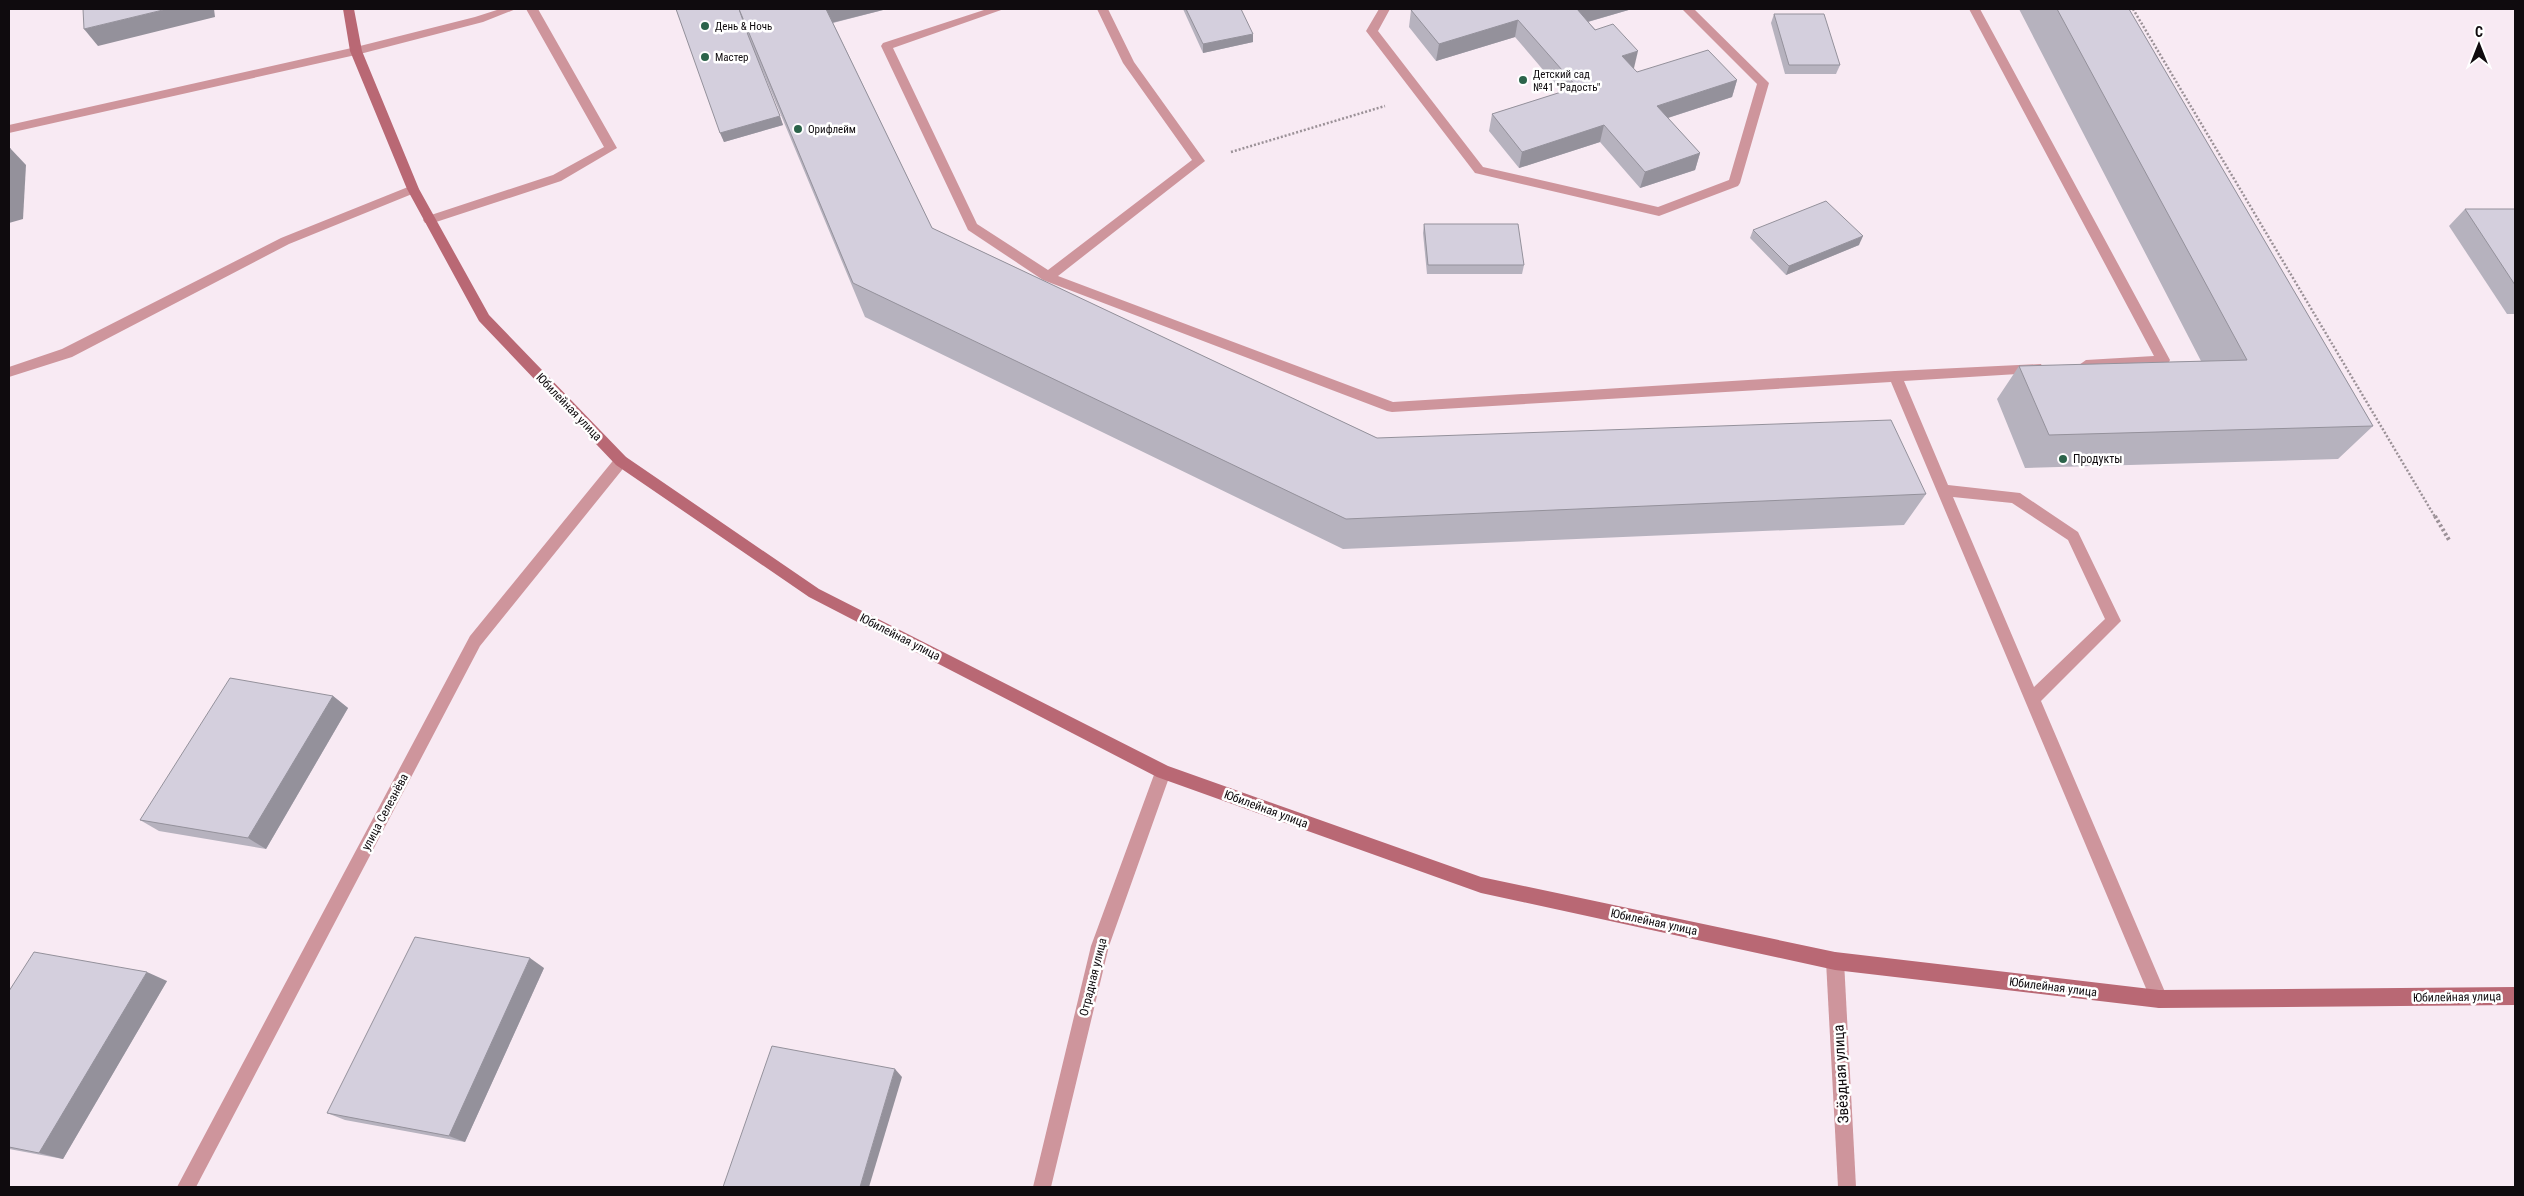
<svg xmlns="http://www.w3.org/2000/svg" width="2524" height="1196" viewBox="0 0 2524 1196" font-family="'Roboto Condensed',sans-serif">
	<rect width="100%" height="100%" fill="#f8eaf3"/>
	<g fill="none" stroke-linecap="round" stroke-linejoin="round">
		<!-- path-far1 -->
		<g stroke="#9b9197" stroke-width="2.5" stroke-dasharray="2 2" stroke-linecap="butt">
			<path d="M2133 9 2435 517"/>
			<path d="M1231 152 1385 106"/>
		</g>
		<!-- path -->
		<path stroke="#9b9197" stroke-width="4" stroke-dasharray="2.5 2.5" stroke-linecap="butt" d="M2435 516 2449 540"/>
		<!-- lane -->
		<g fill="#ce959c" fill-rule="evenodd">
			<path d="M500 9H516L483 22 356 55 350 51 352 48 475 17Z"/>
			<path d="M526 9H538L617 148 561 181 433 223H425L423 220 425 217 553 175 604 147Z"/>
			<path d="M987 9H1004L893 48 977 224 1048 270 1192 160 1123 63 1097 9H1108L1134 62 1205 161 1058 276 1393 402 1895 371 2041 364 2043 368 2041 372 2036 373 1904 381 1948 485 2020 493 2078 532 2121 621 2041 701 2168 999 2165 1005 2159 1008 2153 1005 1891 382 1392 412 1387 411 1043 280 968 230 881 46 883 43ZM1953 497 2012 503 2068 540 2105 619 2034 687Z"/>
			<path d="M1379 9H1390L1378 31 1483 167 1658 207 1729 180 1757 84 1682 9H1694L1769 83 1740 183 1738 186 1659 216 1475 173 1366 31Z"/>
			<path d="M1969 9H1980L2170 360 2168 364 2086 370 2081 369 2079 365 2086 360 2154 356Z"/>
		</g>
		<!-- street -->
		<g fill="#ce959c" fill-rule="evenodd">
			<path d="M356 47 362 51 360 54 9 133V125Z"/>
			<path d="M413 185 419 189 417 192 289 244 72 357 9 377V367L62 349 281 238Z"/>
			<path d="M621 455 626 457 628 461 626 465 480 646 196 1187H177L470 636 616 457Z"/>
			<path d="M1163 765 1169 767 1171 772 1109 946 1051 1187H1033L1091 946 1155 772 1157 767Z"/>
			<path d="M1835 952 1841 955 1844 961 1856 1187H1838L1826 961 1829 955Z"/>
		</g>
		<!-- secondary -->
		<path fill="#b96874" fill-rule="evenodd" d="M343 9H354L362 51 419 189 489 315 626 457 819 589 1168 766 1481 877 1835 952 2159 990 2515 987V1005L2159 1008 1835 970 1481 893 1157 777 809 597 616 465 479 321 407 189 350 51Z"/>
	</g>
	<!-- wall -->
	<g fill="#b6b2be">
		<path d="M676 9H887L833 23 932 228 1377 438 1926 494 1904 525 1343 549 865 317 758 60 783 125 724 142Z"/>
		<path d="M1183 9H1241L1253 42 1203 53Z"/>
		<path d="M1632 9 1588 22 1634 68H1633L1637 72 1737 80 1732 97 1668 118 1700 153 1695 170 1640 188 1600 142 1519 168 1489 131 1492 114 1562 92 1515 37 1436 61 1409 27 1411 10Z"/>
		<path d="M2019 9H2129L2373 426 2338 459 2025 468 1997 399 2019 366 2201 361Z"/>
		<path d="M1774 14 1840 65 1836 74H1785L1771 23Z"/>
		<path d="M2465 209H2515V314H2507L2449 226Z"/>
		<path d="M1424 224 1524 265 1522 274H1427L1423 233Z"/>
		<path d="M1753 230 1859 245 1786 275 1750 238Z"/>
		<path d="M333 696 348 708 266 849 159 831 140 820Z"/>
		<path d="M544 968 465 1142 345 1120 327 1113Z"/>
		<path d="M167 981 63 1159 9 1149V991Z"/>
	</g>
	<!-- shaded-wall -->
	<g fill="#94919b">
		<path d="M167 9H214L215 17 98 46 84 29Z"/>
		<path d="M822 9H887L827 24Z"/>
		<path d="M1577 9H1632L1573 26Z"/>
		<path d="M1518 20 1515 37 1436 61 1439 44Z"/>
		<path d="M1253 34V42L1203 53V44Z"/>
		<path d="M1638 51 1634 68 1618 73 1622 56Z"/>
		<path d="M1737 80 1732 97 1652 123 1657 106Z"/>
		<path d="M780 116 783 125 724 142 720 133Z"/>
		<path d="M1604 125 1600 142 1519 168 1522 152Z"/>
		<path d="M10 148 26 165 23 219 9 223V171Z"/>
		<path d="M1700 153 1695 170 1640 188 1645 172Z"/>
		<path d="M1863 236 1859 245 1786 275 1789 266Z"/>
		<path d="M333 696 348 708 266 849 248 838Z"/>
		<path d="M530 958 544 968 465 1142 449 1136Z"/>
		<path d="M147 972 167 981 63 1159 39 1153Z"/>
		<path d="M895 1069 902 1077 869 1187H860Z"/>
	</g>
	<!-- building -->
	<g fill="#d4cfdd" stroke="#94919b">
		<path d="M83 9H167L84 29Z"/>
		<path d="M676 9H739L748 35 780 116 720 133Z"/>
		<path d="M739 9H826L932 228 1377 438 1891 420 1926 494 1346 519 853 283Z"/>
		<path d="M1186 9H1241L1253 34 1203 44Z"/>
		<path d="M1415 9H1579H1577L1595 30 1613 24 1638 51 1622 56 1637 72 1708 50 1737 80 1657 106 1700 153 1645 172 1604 125 1522 152 1492 114 1577 87 1518 20 1439 44 1411 10Z"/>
		<path d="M2057 9H2129L2373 426 2049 435 2019 366 2247 360Z"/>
		<path d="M1774 14H1824L1840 65H1789Z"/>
		<path d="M10 148 9 171V149Z"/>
		<path d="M1826 201 1863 236 1789 266 1753 230Z"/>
		<path d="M2465 209H2515V285Z"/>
		<path d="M1424 224H1518L1524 265H1428Z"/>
		<path d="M230 678 333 696 248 838 140 820Z"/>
		<path d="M415 937 530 958 449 1136 327 1113Z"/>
		<path d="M34 952 147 972 39 1153 9 1147V991Z"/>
		<path d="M772 1046 895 1069 860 1187H723Z"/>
	</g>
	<!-- markers -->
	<g fill="#2b634a" stroke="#fff" stroke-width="2">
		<circle cx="705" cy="26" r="5"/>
		<circle cx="705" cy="57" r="5"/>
		<circle cx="1523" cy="80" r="5"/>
		<circle cx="798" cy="129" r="5"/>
		<circle cx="2063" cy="459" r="5"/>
	</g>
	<g text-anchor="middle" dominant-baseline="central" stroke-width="5" stroke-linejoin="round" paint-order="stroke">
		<!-- far-poi labels -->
		<g font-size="11" fill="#0f0b0e" stroke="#fff" text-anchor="start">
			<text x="715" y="26">День &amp; Ночь</text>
			<text x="715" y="57">Мастер</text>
			<text x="1533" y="74">Детский сад<tspan x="1533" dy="13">№41 "Радость"</tspan></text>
			<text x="808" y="129">Орифлейм</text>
		</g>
		<!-- street labels -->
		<g font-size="12" fill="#0f0b0e" stroke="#fff">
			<text transform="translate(569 407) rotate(46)">Юбилейная улица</text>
			<text transform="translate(900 637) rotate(27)">Юбилейная улица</text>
			<text transform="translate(1266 809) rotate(20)">Юбилейная улица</text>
			<text transform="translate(385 812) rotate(-62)">улица Селезнёва</text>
			<text transform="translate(1654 922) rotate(12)">Юбилейная улица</text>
			<text transform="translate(1093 977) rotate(-76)">Отрадная улица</text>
			<text transform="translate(2053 987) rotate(7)">Юбилейная улица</text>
			<text transform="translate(2457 997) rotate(-1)">Юбилейная улица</text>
		</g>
		<!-- poi labels -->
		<g font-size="12" fill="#0f0b0e" stroke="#fff" text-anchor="start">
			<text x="2073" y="459">Продукты</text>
		</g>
		<!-- near-street labels -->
		<g font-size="15" fill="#0f0b0e" stroke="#fff">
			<text transform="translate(1841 1074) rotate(-93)">Звёздная улица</text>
		</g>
	</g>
	<!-- border -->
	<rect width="2524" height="1196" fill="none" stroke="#0f0b0e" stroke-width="20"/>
	<!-- north arrow -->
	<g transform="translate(2479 45)" stroke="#ffffff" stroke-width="4" paint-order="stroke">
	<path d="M0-4L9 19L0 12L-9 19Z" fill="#0f0b0e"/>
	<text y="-8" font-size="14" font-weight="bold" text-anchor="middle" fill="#0f0b0e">С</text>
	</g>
</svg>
